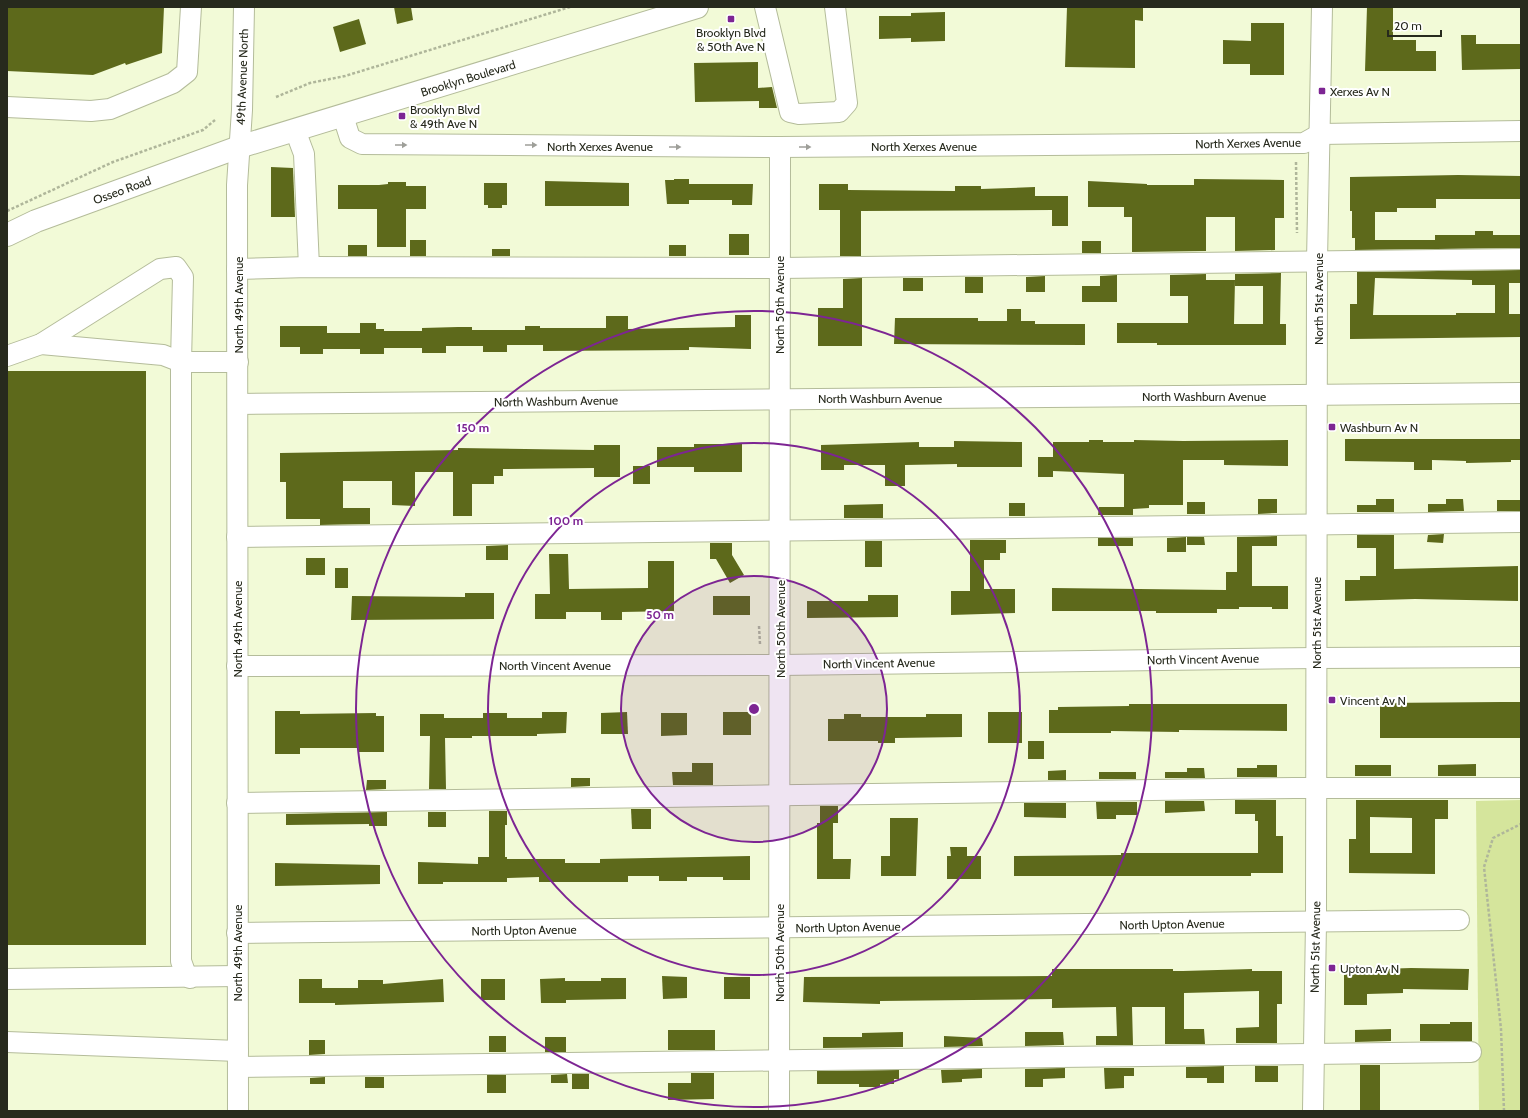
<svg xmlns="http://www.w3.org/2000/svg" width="1528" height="1118" viewBox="0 0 1528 1118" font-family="Cabin,sans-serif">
	<rect width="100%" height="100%" fill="#f2fad7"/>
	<!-- green -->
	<path fill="#d5e59c" d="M1521 800V1111H1479L1476 801Z"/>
	<!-- building -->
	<g fill="#5d691b" fill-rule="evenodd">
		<path d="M7 7H164L162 53 126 65 125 63 93 75 7 71Z"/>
		<path d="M394 7H411L413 20 397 24Z"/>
		<path d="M1067 7H1143V21L1135 20V68L1065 67Z"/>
		<path d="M1367 7H1393V40H1416V51H1436V71H1365Z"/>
		<path d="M945 12V41L911 42V38L879 39V16H911V13Z"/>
		<path d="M359 19 366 44 340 52 333 27Z"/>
		<path d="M1251 23H1284V75H1250V64H1223V40L1251 41Z"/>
		<path d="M1461 35H1476V44H1521V69L1462 70Z"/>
		<path d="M758 62V88L772 87 777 108H759V101L695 102 694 63Z"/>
		<path d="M271 167 293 168 295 217H271Z"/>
		<path d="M1458 175 1521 176V199H1436V208H1397V212H1375V240H1435V235H1475V231H1493V235H1521V248L1355 250V238H1352V211H1350V177Z"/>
		<path d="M674 179H689V184H753L752 205H732V200H689V204H667L665 180H674Z"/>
		<path d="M1194 179 1284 180V218H1275V250L1235 251V217H1206V251L1132 252V217H1124V207H1088V181L1147 184V185H1194Z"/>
		<path d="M545 181 629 183V206H545Z"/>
		<path d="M388 182H406V186H426V209H406V247H377V209H338V185H379L388 184Z"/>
		<path d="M484 183H507V205H502V208H488V205H484Z"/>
		<path d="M819 184H848V190L955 191V186H981V189L1035 187V196H1068V226H1052V210L861 211V256H840V210H819Z"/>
		<rect x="729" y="234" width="20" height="21"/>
		<rect x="410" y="240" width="16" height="16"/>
		<rect x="1082" y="241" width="19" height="12"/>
		<rect x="348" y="245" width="19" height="11"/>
		<rect x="669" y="245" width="17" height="11"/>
		<rect x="492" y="249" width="18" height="7"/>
		<path d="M1521 270V283H1509V314H1521V337L1350 339V304H1357V272ZM1375 278 1472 280V285H1495V313H1456V315H1373Z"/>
		<path d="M1281 273 1280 324H1286V345H1157V343H1117V323H1188V296H1170V275L1206 274V280H1235L1234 324H1263V286H1235V274Z"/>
		<path d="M1117 275V302H1082V286H1100V276Z"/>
		<path d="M1045 276V292H1026V277Z"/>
		<rect x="965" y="277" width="18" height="16"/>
		<path d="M862 278V346H818V308H843V279Z"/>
		<rect x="903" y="278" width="20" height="13"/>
		<path d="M1007 309H1021V321H1035V324H1085V345L894 344 895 318H978V321H1007Z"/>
		<path d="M735 315H751V349L689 347V350L543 351V345H507V352H483V346H446V353H422V348H384V354H360V349H323V354H300V347H280V326H327V333H360V323H376V329H384V331H422V328L458 327H472V330H525V326H540V328H606V316H628V329L735 327Z"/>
		<rect x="7" y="371" width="139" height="574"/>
		<path d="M1345 439H1521V460H1511V462L1466 463V461L1432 460V470H1414V462L1345 461Z"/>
		<path d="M1089 440H1103V442H1134V440L1183 441 1288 440V466L1224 465V460H1183V505H1149V508L1133 509V515H1098L1099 507H1124V474L1053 471V477H1038V457H1053V442H1089Z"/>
		<path d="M954 441 1022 442V467H957V464L905 465V486H885V465H844V470H821V445L919 442V447H954Z"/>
		<path d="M694 444H742V472H694V467H657V447H694Z"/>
		<path d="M594 445H620V477H594V468L503 469V476H494V484H472V516H453V472H415V506L392 505V481H343V508H370V524L320 525V519H286V482H280V453L458 450V448L594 450Z"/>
		<rect x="633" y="466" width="17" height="18"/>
		<path d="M1258 499H1277V513L1258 514Z"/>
		<path d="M1376 499H1394V512H1357V505H1376Z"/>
		<path d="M1446 499H1463L1464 511 1428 512V504H1446Z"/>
		<rect x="1497" y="500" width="24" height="11"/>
		<rect x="1187" y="502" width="18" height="12"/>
		<rect x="1009" y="503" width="16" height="13"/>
		<path d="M883 504V518H844V505Z"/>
		<path d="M1444 534 1443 543 1427 542 1428 535Z"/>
		<path d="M1357 535H1394V569L1518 566V601L1415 599 1345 601V580H1360V576H1376V548H1357Z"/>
		<path d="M1277 536V546H1252V586H1288V609H1272V607H1239V609H1217V613H1156V611H1052V588L1226 590V572H1237V537Z"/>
		<path d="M1186 537V552H1167V538Z"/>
		<path d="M1187 537H1204L1205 545H1187Z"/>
		<rect x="1098" y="538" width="35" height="8"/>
		<path d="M970 540H1006V553H1000V560H984V589H1015V613L951 615V591H970Z"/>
		<rect x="865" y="541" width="17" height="26"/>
		<path d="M710 543H732V555L744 575 730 583 716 559H710Z"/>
		<path d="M508 545V560H486V546Z"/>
		<path d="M549 554H568L569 589 648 588V561H674V611L622 612V620H601V612H566V619H535V594H550Z"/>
		<rect x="306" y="558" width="19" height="17"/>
		<rect x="335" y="568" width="13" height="20"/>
		<path d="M465 593H494V619L351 620 352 596 465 597Z"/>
		<path d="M868 595H898V617L807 618V601H868Z"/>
		<rect x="713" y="596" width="37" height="19"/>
		<path d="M1501 702H1521V738H1380V703Z"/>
		<path d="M1129 704H1287V731L1179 730V732L1111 731V733H1049V710H1058V707L1129 706Z"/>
		<path d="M275 711H300V714L376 713V716H384V752H359V748H300V754H275Z"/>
		<path d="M542 712H567L566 733 537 734V736H472V738H445L446 789H429L430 736H420V714H444V718H483V713H507V718H542Z"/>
		<path d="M627 712 628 734H601V713Z"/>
		<rect x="723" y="712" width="28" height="23"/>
		<rect x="988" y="712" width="34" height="31"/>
		<path d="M661 713H687V735L661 736Z"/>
		<path d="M844 714H861V717H926V714H962V737L895 738V743H878V741H828V719H844Z"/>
		<rect x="1028" y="741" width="16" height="18"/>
		<path d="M692 763H713V785H673L672 772H692Z"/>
		<path d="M1476 764V776H1438V765Z"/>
		<path d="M1257 765H1277V777H1237V768H1257Z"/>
		<rect x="1355" y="765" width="36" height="11"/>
		<path d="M1187 768H1204L1205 778H1165V772H1187Z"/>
		<path d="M1066 770V780H1048V771Z"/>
		<rect x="1099" y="772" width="37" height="7"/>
		<path d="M571 778H590V786L571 787Z"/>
		<path d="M367 780H386V789L366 790Z"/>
		<path d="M1235 800H1276V836H1283V873H1251V876H1014V856L1121 855V853H1258V821H1255V814H1235Z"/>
		<path d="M1356 800H1448V819H1435V874L1349 873V839H1356ZM1370 817 1412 818V853H1370Z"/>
		<path d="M1165 801H1204L1205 811 1165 813Z"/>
		<path d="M1096 802H1137V815H1116V819H1097Z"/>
		<path d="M1024 803H1066V818L1024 817Z"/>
		<rect x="820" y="806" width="18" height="17"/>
		<path d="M631 809H651V829H632Z"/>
		<path d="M489 811H507V825H505V857H507V859H565V863H600V859L750 856V880H723V877H687V881H659V876H628V882H539V877L507 878V882H443V884H418V862L478 864V857H489Z"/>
		<path d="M387 812V826H369V824L286 825V814Z"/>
		<rect x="428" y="812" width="18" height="15"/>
		<path d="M890 818H918L916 876H881V856H890Z"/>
		<path d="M817 823H833V859H851L850 879H817Z"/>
		<path d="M950 847H967V856H981V879H947V856H951Z"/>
		<path d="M275 863 380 865V884L275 886Z"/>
		<path d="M1411 968 1469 969 1468 990 1403 989V993L1367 994V1005H1344V972H1381V969Z"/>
		<path d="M1052 969H1173V971H1183L1252 969V971H1282V1004H1277V1043H1236V1028L1259 1027V991L1184 993V1029H1204L1205 1044H1165V1007H1132L1133 1045H1096V1036H1117L1116 1007 1052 1008V999L880 1001V1004L803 1002 804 977 1052 976Z"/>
		<path d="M662 976 687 977V998L663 999Z"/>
		<rect x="724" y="977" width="26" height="22"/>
		<path d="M565 978V981H601V978H626V999L566 1000V1003H541L540 979Z"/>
		<path d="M299 979H322V988H358V980H383V984L443 979 444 1002 335 1005V1003H299Z"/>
		<rect x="481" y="979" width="24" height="21"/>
		<path d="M1450 1022H1472V1041H1420V1024H1450Z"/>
		<path d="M1391 1029V1041L1355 1042V1030Z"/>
		<rect x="668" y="1030" width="47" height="20"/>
		<path d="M903 1032V1047L823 1048V1037H862V1033Z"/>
		<path d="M1025 1032H1063L1064 1045 1025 1046Z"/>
		<rect x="489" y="1036" width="17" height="16"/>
		<path d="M944 1036 982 1038 983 1046 944 1047Z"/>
		<rect x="545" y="1037" width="21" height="15"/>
		<path d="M309 1040H325V1054L309 1055Z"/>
		<rect x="1360" y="1065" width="20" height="46"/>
		<path d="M1224 1066V1083H1207V1078H1186V1067Z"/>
		<rect x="1255" y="1066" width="23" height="16"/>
		<path d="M1065 1068V1078L1043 1079V1087H1025V1069Z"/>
		<path d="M1104 1068H1134V1076H1124V1088L1105 1089Z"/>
		<path d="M982 1069V1078L962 1079V1082L942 1083 941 1070Z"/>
		<path d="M899 1070V1079H894V1084H880V1087H859V1084H817V1071Z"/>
		<path d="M691 1073H714V1099L668 1100V1083H691Z"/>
		<path d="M567 1074 568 1083H551V1075Z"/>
		<rect x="572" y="1074" width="17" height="15"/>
		<rect x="487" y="1075" width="19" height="18"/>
		<path d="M325 1077V1084H310V1078Z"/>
		<rect x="365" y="1077" width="19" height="11"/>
	</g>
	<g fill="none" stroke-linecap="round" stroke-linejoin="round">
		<defs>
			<g id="minor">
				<path d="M765 7 790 112 799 114 839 112 847 103 835 7"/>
				<path d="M7 107 91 111 110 109 173 83 187 72 191 7"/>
				<path d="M343 116 350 138 362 144 779 147 1304 143 1320 134 1521 131"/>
				<path d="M295 130 304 154 309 267"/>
				<path d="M779 147 780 158 779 1111"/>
				<path d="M237 269 309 267 780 268 1521 259"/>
				<path d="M41 344 163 355 181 362H238"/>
				<path d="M7 356 41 344 160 269 176 267 183 277 181 362V961L185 972 190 978"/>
				<path d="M238 404 1521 393"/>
				<path d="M237 537 1521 522"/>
				<path d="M237 666 780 665 1317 658 1521 657"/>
				<path d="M237 803 1295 788H1521"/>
				<path d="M237 933 1459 920"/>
				<path d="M7 979 237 976"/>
				<path d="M7 1042 238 1051"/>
				<path d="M238 1067 1471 1052"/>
				<path d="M238 1111 237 185 242 110 244 7"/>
				<path d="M1313 1111 1316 922 1317 261 1322 7"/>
			</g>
			<path id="major" d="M7 235 36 221 239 147 697 7"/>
		</defs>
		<!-- minor casing -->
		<use href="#minor" stroke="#b4bc9a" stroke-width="22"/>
		<!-- major casing -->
		<use href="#major" stroke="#b4bc9a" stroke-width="24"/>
		<!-- path -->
		<g stroke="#afb69a" stroke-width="2.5" stroke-dasharray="3 2" stroke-linecap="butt">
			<path d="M276 97 310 83 345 76 570 7"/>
			<path d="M1296 162 1297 233"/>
			<path d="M7 211 113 162 203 130 215 120"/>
			<path d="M759 626 760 644"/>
			<path d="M1504 1111 1501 1029 1484 867 1493 838 1521 824"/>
		</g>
		<!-- minor -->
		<use href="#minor" stroke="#fff" stroke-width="20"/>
		<!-- major -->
		<use href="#major" stroke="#fff" stroke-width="22"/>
	</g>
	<!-- one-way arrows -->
	<defs><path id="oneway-solid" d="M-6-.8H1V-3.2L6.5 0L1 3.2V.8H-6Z"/></defs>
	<g fill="#9e9f99">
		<use href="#oneway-solid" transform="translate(401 145)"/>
		<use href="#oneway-solid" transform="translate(531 145)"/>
		<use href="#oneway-solid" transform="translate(675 147)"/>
		<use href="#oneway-solid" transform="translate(805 147)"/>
	</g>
	<!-- distance rings -->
	<circle cx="754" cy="709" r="133" fill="#7d2593" fill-opacity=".12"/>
	<g fill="none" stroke="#7d2593" stroke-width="2">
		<circle cx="754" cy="709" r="133"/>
		<circle cx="754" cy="709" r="266"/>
		<circle cx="754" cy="709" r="398"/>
	</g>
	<!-- markers -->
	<g fill="#7d2593" stroke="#fff" stroke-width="1.5">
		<rect x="727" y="15" width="8" height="8" rx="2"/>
		<rect x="1318" y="87" width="8" height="8" rx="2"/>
		<rect x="398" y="112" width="8" height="8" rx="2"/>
		<rect x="1328" y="423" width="8" height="8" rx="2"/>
		<rect x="1328" y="696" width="8" height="8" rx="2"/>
		<rect x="1328" y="964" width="8" height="8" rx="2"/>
	</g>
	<g text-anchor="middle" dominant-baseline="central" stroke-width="4" stroke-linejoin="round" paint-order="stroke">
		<!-- poi labels -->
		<g font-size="12" fill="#272a1d" stroke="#fff" text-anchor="start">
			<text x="731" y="32" text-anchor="middle">Brooklyn Blvd<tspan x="731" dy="14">&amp; 50th Ave N</tspan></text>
			<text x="1330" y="91">Xerxes Av N</text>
			<text x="410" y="109">Brooklyn Blvd<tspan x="410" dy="14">&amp; 49th Ave N</tspan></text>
			<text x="1340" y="427">Washburn Av N</text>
			<text x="1340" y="700">Vincent Av N</text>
			<text x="1340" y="968">Upton Av N</text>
		</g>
		<!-- street labels -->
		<g font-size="12" fill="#272a1d" stroke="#fff">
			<text transform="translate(242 77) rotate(-88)">49th Avenue North</text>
			<text transform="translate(468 78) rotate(-17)">Brooklyn Boulevard</text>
			<text transform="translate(1248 143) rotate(-1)">North Xerxes Avenue</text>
			<text x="600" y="146">North Xerxes Avenue</text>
			<text x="924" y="146">North Xerxes Avenue</text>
			<text transform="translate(122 190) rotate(-20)">Osseo Road</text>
			<text transform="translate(1318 299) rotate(-90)">North 51st Avenue</text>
			<text transform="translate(238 305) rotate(-90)">North 49th Avenue</text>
			<text transform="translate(779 305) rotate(-90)">North 50th Avenue</text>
			<text x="1204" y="396">North Washburn Avenue</text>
			<text x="880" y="398">North Washburn Avenue</text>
			<text transform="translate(556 401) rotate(-1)">North Washburn Avenue</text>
			<text transform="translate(1316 623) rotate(-90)">North 51st Avenue</text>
			<text transform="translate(237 629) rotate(-90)">North 49th Avenue</text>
			<text transform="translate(780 629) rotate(-90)">North 50th Avenue</text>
			<text transform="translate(1203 659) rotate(-1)">North Vincent Avenue</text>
			<text transform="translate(879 663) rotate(-1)">North Vincent Avenue</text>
			<text x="555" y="665">North Vincent Avenue</text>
			<text transform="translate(1172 924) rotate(-1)">North Upton Avenue</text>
			<text transform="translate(848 927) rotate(-1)">North Upton Avenue</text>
			<text transform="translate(524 930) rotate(-1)">North Upton Avenue</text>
			<text transform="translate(1315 947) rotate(-89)">North 51st Avenue</text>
			<text transform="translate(237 953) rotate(-90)">North 49th Avenue</text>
			<text transform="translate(779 953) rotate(-90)">North 50th Avenue</text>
		</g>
	</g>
	<circle cx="754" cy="709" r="6" fill="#7d2593" stroke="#fff" stroke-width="2"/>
	<g font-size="12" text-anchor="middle" font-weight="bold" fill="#7d2593" stroke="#fff" stroke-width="4" stroke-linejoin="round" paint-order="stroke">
		<text x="473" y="432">150 m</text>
		<text x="566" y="525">100 m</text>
		<text x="660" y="619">50 m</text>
	</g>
	<!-- border -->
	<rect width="1528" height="1118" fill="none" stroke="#272a1d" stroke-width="16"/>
	<!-- scale -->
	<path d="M1388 30v6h53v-6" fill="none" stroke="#272a1d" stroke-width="2"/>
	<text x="1394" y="30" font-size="12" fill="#272a1d" stroke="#ffffff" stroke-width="3" paint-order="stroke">20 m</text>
</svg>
